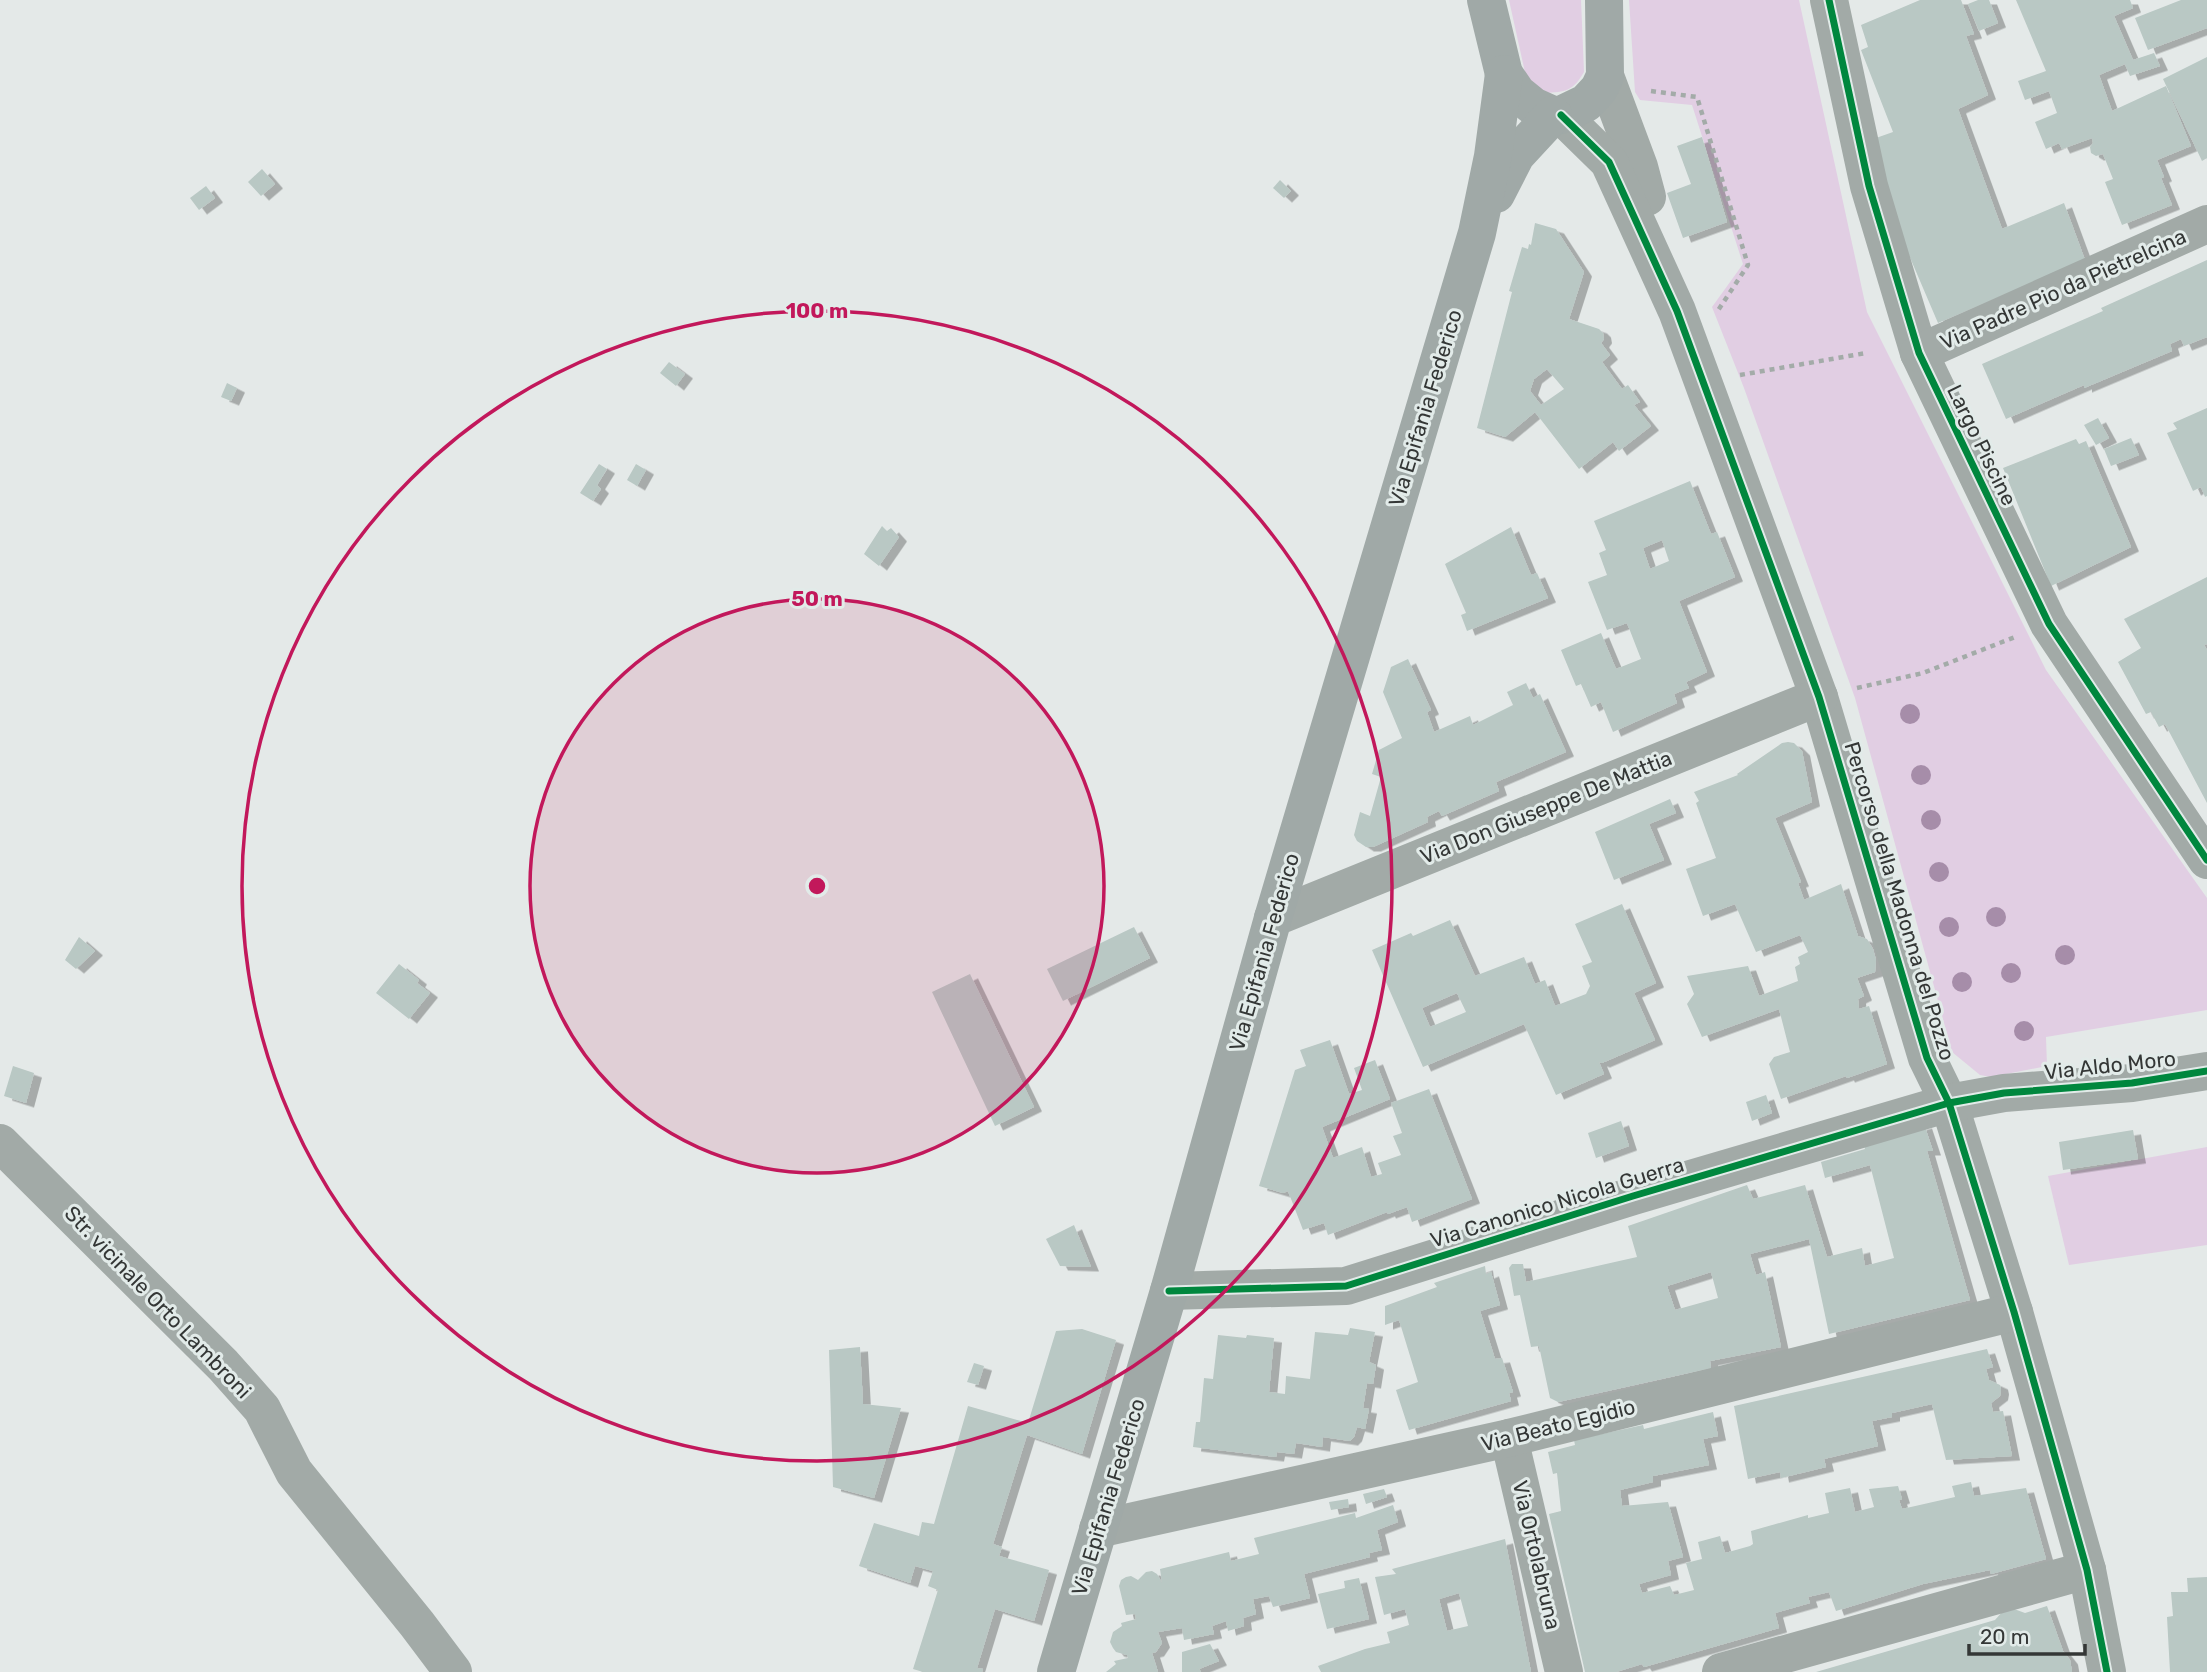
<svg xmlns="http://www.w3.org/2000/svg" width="2207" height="1672" viewBox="0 0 2207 1672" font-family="Rubik,sans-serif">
	<defs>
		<filter id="shadow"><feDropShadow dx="8" dy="4.5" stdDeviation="0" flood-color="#0004"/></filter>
	</defs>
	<rect width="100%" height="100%" fill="#e4e9e8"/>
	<!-- green -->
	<g fill="#e1cee3">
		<path d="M1509 0H1581L1584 72C1573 91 1566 92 1544 93L1526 77Z"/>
		<path d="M1629 0H1799L1867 312 2046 670 2207 898V1010L2046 1037 2047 1066 1991 1077 1980 1075 1952 1052 1855 698 1744 388 1712 307 1743 264 1692 105 1640 100 1635 92Z"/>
		<path d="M2207 1147V1245L2069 1265 2048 1176Z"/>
	</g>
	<!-- building -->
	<g fill="#b9c8c4" fill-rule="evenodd" filter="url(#shadow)">
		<path d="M1920 0H1961L1974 34 1966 36 1988 95 1958 109 2002 229 2064 203 2085 260 1938 323 1888 206 1876 138 1893 132 1861 50 1868 47 1861 25Z"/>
		<path d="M1978 0H1989L1998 23 1979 31 1968 4Z"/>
		<path d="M2016 0H2130L2133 8 2114 16 2133 60 2154 53 2160 66 2130 76 2125 64 2099 75 2112 111 2166 86 2191 146 2157 160 2164 177 2161 178 2172 205 2122 225 2105 182 2113 179 2103 154 2096 156 2091 153 2090 147 2093 143 2092 138 2062 149 2059 143 2046 149 2035 122 2057 113 2049 91 2025 100 2018 81 2046 71Z"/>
		<path d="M2181 0H2207V28L2148 50 2135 18Z"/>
		<path d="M2207 57V158L2202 161 2163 79Z"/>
		<path d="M1702 137 1727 222 1683 238 1667 193 1691 184 1677 146Z"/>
		<path d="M262 169 275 184 261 196 248 182Z"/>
		<path d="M1280 180 1291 191 1284 198 1273 188Z"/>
		<path d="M206 186 215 198 199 210 190 198Z"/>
		<path d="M1535 223 1556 229 1584 272 1569 319 1599 329 1603 333 1604 339 1601 343 1610 355 1602 362 1622 389 1628 385 1640 402 1634 405 1651 426 1619 451 1613 442 1579 469 1535 412 1505 437 1477 428 1512 292 1509 291 1522 247 1528 249 1529 244 1531 245ZM1547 369 1564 389 1541 405 1530 391 1534 379Z"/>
		<path d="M2207 260V337L2184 346 2181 339 2170 344 2172 351 2084 388V385L2006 419 1982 364 2103 311 2101 308Z"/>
		<path d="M669 362 685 374 676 386 660 373Z"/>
		<path d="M227 383 237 388 231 401 221 397Z"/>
		<path d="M2207 408V496L2205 497 2201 487 2193 491 2167 433 2177 429 2173 423Z"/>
		<path d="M2098 418 2109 438 2096 445 2084 425Z"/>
		<path d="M2131 438 2139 455 2111 466 2104 449Z"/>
		<path d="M2076 439 2079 444 2086 441 2131 547 2051 586 2003 468Z"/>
		<path d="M599 464 607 469 597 485 601 489 593 501 580 493Z"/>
		<path d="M636 464 646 470 637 486 627 480Z"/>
		<path d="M1690 481 1711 534 1717 532 1735 577 1679 601 1707 672 1686 682 1689 688 1674 694 1677 703 1613 732 1601 702 1591 707 1581 684 1576 686 1561 650 1601 633 1616 669 1641 659 1627 623 1607 630 1588 582 1607 575 1599 553 1606 550 1594 521ZM1662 540 1669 561 1650 569 1643 548Z"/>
		<path d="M882 526 887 531 891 528 899 537 879 566 864 554Z"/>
		<path d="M1511 527 1531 575 1537 573 1548 598 1467 631 1461 615 1466 613 1445 564Z"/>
		<path d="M2207 577V644L2204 645 2207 650V803L2165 724 2159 727 2151 712 2146 714 2118 662 2141 648 2124 619Z"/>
		<path d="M1408 659 1431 710 1427 712 1434 732 1470 716 1473 725 1513 705 1507 692 1526 683 1533 698 1540 694 1566 752 1496 782 1499 791 1442 816 1439 811 1427 817 1428 822 1373 847H1366L1357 841 1354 835 1360 812 1370 816 1381 777 1372 774 1379 750 1402 738 1383 692 1391 667Z"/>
		<path d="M1788 742 1794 743 1802 751 1812 802 1775 818 1801 882 1798 883 1804 900 1841 884 1858 936 1867 939 1873 949 1876 960 1875 972 1857 978 1864 996 1858 999 1859 1009 1869 1006 1887 1064 1847 1078 1846 1076 1781 1099 1769 1064 1774 1057 1790 1052 1779 1009 1702 1037 1687 1004 1694 994 1687 976 1748 966 1759 996 1798 981 1795 967 1800 964 1798 957 1808 952 1800 935 1756 952 1735 904 1703 916 1686 869 1716 858 1696 803 1699 801 1694 792 1738 775 1737 774 1782 743Z"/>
		<path d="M1670 799 1676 813 1649 824 1664 860 1614 880 1595 832Z"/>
		<path d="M1622 904 1656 983 1634 993 1655 1040 1602 1063 1599 1062 1604 1074 1556 1095 1524 1024 1423 1067 1372 950 1411 933 1413 936 1450 920 1475 976 1524 957 1535 984 1545 980 1555 1006 1586 994 1590 986 1582 966 1592 962 1575 924ZM1457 993 1466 1012 1430 1027 1422 1008Z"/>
		<path d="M1134 927 1150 958 1063 1001 1047 969Z"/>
		<path d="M79 937 95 951 76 969 65 960Z"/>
		<path d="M399 964 419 980 417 983 430 993 409 1019 376 993Z"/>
		<path d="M970 974 1034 1107 995 1126 932 992Z"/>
		<path d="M1330 1040 1349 1094 1362 1090 1354 1068 1375 1060 1390 1099 1322 1127 1333 1158 1362 1147 1371 1177 1382 1174 1378 1163 1401 1155 1393 1136 1402 1133 1391 1103 1429 1089 1472 1199 1412 1222 1407 1207 1388 1214 1387 1212 1328 1235 1324 1223 1303 1230 1288 1191 1283 1193 1259 1186 1295 1070 1306 1066 1300 1050Z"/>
		<path d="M13 1066 34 1073 26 1103 4 1096Z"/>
		<path d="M1766 1095 1772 1113 1752 1121 1746 1102Z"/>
		<path d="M1621 1121 1629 1146 1596 1158 1588 1133Z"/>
		<path d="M1924 1124 1933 1151H1927L1970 1300 1829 1334 1809 1239 1750 1254 1756 1275 1765 1272 1781 1347 1710 1361 1711 1368 1558 1402 1550 1398 1539 1346 1531 1347 1520 1295 1514 1296 1509 1268 1512 1264H1523L1526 1282 1637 1257 1628 1226 1747 1185 1753 1199 1805 1185 1827 1257 1862 1248 1865 1266 1894 1258 1870 1165 1825 1178 1821 1162 1865 1149 1863 1141ZM1711 1272 1718 1298 1675 1310 1667 1286Z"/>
		<path d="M2133 1130 2138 1159 2063 1170 2059 1142Z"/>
		<path d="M1074 1225 1091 1267 1060 1266 1046 1239Z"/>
		<path d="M1485 1266 1486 1274 1491 1272 1500 1305 1480 1311 1495 1359 1502 1358 1513 1392 1509 1393 1511 1401 1409 1430 1396 1390 1418 1382 1399 1320 1385 1325V1306L1437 1287 1434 1283Z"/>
		<path d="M1350 1328 1375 1332 1369 1362 1376 1365 1373 1384 1367 1383 1363 1408 1369 1409 1365 1429 1357 1427 1354 1437 1350 1441 1323 1437 1322 1447 1296 1443 1294 1454 1277 1452 1276 1457 1193 1447 1196 1422H1200L1204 1378 1213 1379 1218 1335 1246 1338 1247 1335 1274 1338 1269 1392 1285 1394 1286 1376 1310 1379 1315 1332 1348 1335Z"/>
		<path d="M1082 1329 1116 1340 1082 1454 1027 1435 993 1544 1002 1547 999 1556 1049 1570 1034 1621 995 1609 977 1668 983 1669 982 1672H923L913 1669 938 1590 928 1586 933 1571 915 1566 910 1583 859 1566 874 1523 919 1536 922 1522 934 1524 968 1406 1028 1423 1056 1331Z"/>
		<path d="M860 1347 863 1404 901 1408 874 1498 833 1487 829 1350Z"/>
		<path d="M1987 1349 1993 1367 1986 1369 1989 1380 2000 1385 2001 1390 2000 1396 1991 1403 1993 1412 2003 1411 2012 1456 1946 1460 1932 1404 1892 1413V1417L1872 1421 1878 1446 1824 1459 1826 1467 1781 1478 1780 1472 1748 1479 1734 1406Z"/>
		<path d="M974 1363 984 1366 978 1385 967 1382Z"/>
		<path d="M1713 1412 1718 1436 1703 1439 1709 1465 1653 1476V1482L1620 1490 1622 1506 1668 1502 1683 1557 1668 1561 1671 1575 1639 1584 1642 1593 1670 1586 1674 1595 1694 1590 1686 1563 1702 1559 1698 1542 1720 1536 1725 1553 1750 1546 1753 1544 1751 1531 1808 1515V1518L1829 1513 1825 1493 1850 1488 1855 1512 1874 1507 1869 1489 1898 1486 1902 1499 1899 1500 1902 1509 1955 1497 1952 1486 1971 1482 1974 1496 2026 1488 2046 1559 1991 1574 1990 1570 1923 1584 1836 1611 1829 1592 1808 1597 1810 1603 1775 1613 1779 1628 1644 1667 1642 1664 1616 1672H1585L1549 1514 1561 1511 1557 1473 1553 1474 1548 1452 1575 1445 1574 1440 1643 1425 1644 1429Z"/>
		<path d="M1384 1489 1387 1497 1366 1504 1363 1494Z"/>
		<path d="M1348 1499 1349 1507 1331 1510 1329 1502Z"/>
		<path d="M1393 1505 1398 1522 1377 1530 1382 1550 1369 1553 1370 1557 1304 1574 1310 1598 1273 1607 1269 1596 1253 1599 1256 1614 1243 1618 1244 1626 1228 1631 1226 1621 1212 1626 1214 1634 1184 1640 1182 1628 1158 1632 1162 1643 1156 1652 1152 1653 1158 1672H1106L1116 1664 1114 1661 1128 1658 1127 1655 1116 1652 1113 1648 1110 1642 1113 1632 1122 1626 1121 1623 1136 1619 1135 1614 1126 1615 1119 1586 1121 1580 1126 1577 1131 1576 1138 1580 1146 1572 1152 1571 1157 1574 1162 1583 1160 1569 1229 1552 1231 1561 1259 1554 1254 1538 1355 1513 1356 1518Z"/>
		<path d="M1505 1539 1531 1672H1321L1318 1666 1365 1649 1390 1643 1387 1632 1409 1625 1405 1609 1384 1615 1375 1577 1396 1574 1392 1569ZM1459 1593 1468 1626 1447 1631 1439 1599Z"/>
		<path d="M2207 1577V1672H2170L2167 1617 2173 1616 2171 1592H2188L2187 1578Z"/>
		<path d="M1359 1578 1369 1619 1327 1629 1318 1594 1345 1588 1344 1581Z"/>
		<path d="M2047 1606 2063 1651 2070 1660 2072 1672H1816L1995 1620 2003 1611 2014 1609 2025 1613Z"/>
		<path d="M1210 1644 1219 1661 1199 1669 1201 1672H1182V1652Z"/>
	</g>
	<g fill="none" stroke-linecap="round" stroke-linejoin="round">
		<!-- path -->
		<g stroke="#a3aba8" stroke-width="4.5" stroke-dasharray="5 5" stroke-linecap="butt">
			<path d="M1651 91 1697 97 1748 265 1717 312"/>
			<path d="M1740 375 1866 353"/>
			<path d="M1857 688 1923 673 2015 637"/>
		</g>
		<!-- street -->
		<g stroke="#a2aaa7" stroke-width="38">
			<path d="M1829 0 1869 186 1919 353 2049 624 2207 860"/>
			<path d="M1605 76 1639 167 1647 197"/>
			<path d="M1561 115 1609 162 1677 311 1819 697 1927 1058 1949 1103 2014 1312 2087 1570 2107 1672"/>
			<path d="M1919 353 2207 224"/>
			<path d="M1273 918 1819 697"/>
			<path d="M0 1143 223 1365 262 1409 294 1472 417 1624 453 1672"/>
			<path d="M1169 1291 1346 1286 1633 1196 1949 1103 2004 1093 2132 1083 2207 1071"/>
			<path d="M1509 1438 1564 1672"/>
			<path d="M1098 1529 1509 1438 2014 1312"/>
			<path d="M1721 1672 2087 1570"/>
		</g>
		<!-- secondary -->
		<g stroke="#a0a9a7" stroke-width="38">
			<path d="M1486 0 1504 74 1517 93 1533 106 1553 115H1561L1586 103 1599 89 1605 76 1604 0"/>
			<path d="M1496 194 1516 155 1553 115"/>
			<path d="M1056 1672 1169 1291 1273 918 1477 233 1493 156 1504 74"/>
		</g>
		<defs>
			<g id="cycleway">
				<path d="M1829 0 1869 186 1919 353 2049 624 2207 860"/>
				<path d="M1561 115 1609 162 1677 311 1819 697 1927 1058 1949 1103 2014 1312 2087 1570 2107 1672"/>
				<path d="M1169 1291 1346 1286 1633 1196 1949 1103 2004 1093 2132 1083 2207 1071"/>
			</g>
		</defs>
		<!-- cycleway casing -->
		<use href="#cycleway" stroke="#e2ebe9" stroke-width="11"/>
		<!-- cycleway -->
		<use href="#cycleway" stroke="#00873e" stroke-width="7"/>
	</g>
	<!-- trees -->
	<g fill="#a68da9">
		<circle cx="1910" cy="714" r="10"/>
		<circle cx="1921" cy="775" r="10"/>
		<circle cx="1931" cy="820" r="10"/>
		<circle cx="1939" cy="872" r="10"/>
		<circle cx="1996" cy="917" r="10"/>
		<circle cx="1949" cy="927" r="10"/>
		<circle cx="2065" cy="955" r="10"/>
		<circle cx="2011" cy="973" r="10"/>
		<circle cx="1962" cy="982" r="10"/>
		<circle cx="2024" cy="1031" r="10"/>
	</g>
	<!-- distance rings -->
	<circle cx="817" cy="886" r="287" fill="#c2185b" fill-opacity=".12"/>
	<g fill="none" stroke="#c2185b" stroke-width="3.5">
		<circle cx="817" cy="886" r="287"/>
		<circle cx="817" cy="886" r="575"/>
	</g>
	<g text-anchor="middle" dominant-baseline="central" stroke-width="6" stroke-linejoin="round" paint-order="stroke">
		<!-- street labels -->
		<g font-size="21" fill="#343736" stroke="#e2ebe9">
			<text transform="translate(2063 289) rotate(-24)">Via Padre Pio da Pietrelcina</text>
			<text transform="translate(1425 408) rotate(-73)">Via Epifania Federico</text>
			<text transform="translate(1982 445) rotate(64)">Largo Piscine</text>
			<text transform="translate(1546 807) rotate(-22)">Via Don Giuseppe De Mattia</text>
			<text transform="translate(1900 901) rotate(73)">Percorso della Madonna del Pozzo</text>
			<text transform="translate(1264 952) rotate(-74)">Via Epifania Federico</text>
			<text transform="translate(2110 1065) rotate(-6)">Via Aldo Moro</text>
			<text transform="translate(1557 1202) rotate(-17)">Via Canonico Nicola Guerra</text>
			<text transform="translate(158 1302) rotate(46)">Str. vicinale Orto Lambroni</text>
			<text transform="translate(1558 1425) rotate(-14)">Via Beato Egidio</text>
			<text transform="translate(1108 1497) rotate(-73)">Via Epifania Federico</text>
			<text transform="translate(1537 1555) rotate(77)">Via Ortolabruna</text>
		</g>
	</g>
	<circle cx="817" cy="886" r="10" fill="#c2185b" stroke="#e2ebe9" stroke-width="3.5"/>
	<g font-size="21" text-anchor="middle" font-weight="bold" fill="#c2185b" stroke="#e2ebe9" stroke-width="6" stroke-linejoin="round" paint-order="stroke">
		<text x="817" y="318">100 m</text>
		<text x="817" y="606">50 m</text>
	</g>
	<!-- scale -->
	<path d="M1969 1644v10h116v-10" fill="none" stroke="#343736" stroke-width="3.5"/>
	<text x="1980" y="1644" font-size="21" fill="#343736" stroke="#e2ebe9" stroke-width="5" paint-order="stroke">20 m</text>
</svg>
